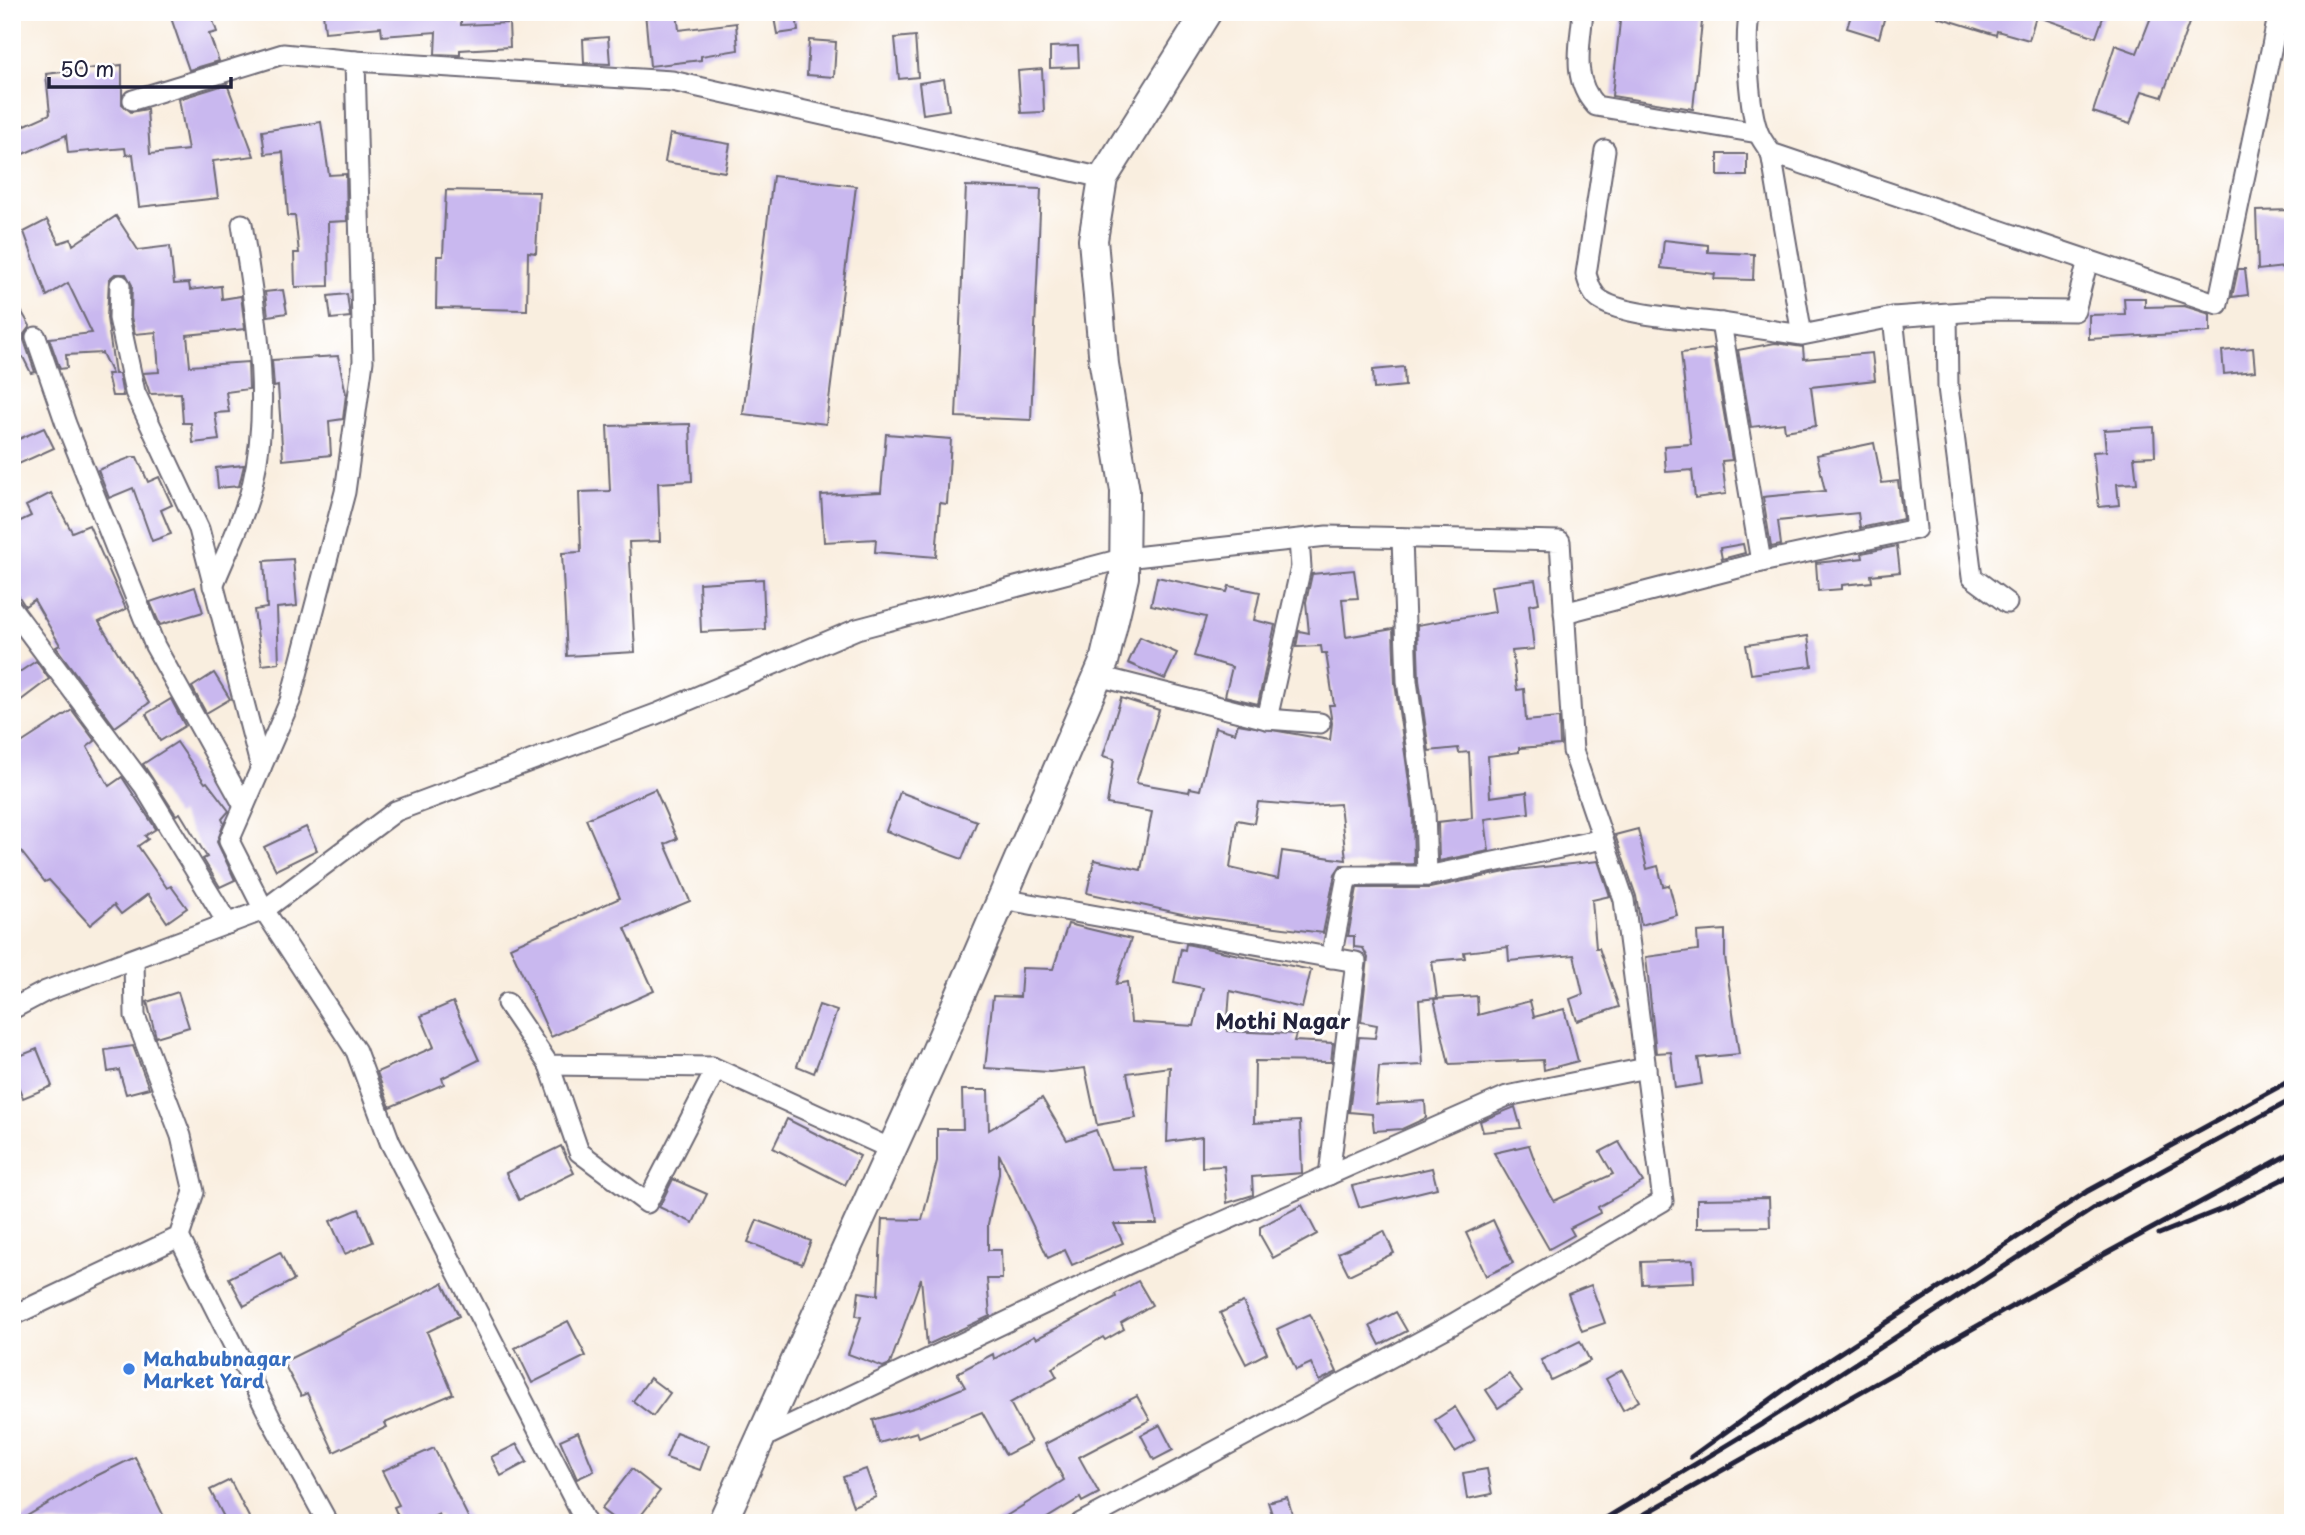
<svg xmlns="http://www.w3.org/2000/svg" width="2305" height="1535" viewBox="0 0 2305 1535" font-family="'Playpen Sans',sans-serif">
	<rect width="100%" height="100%" fill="#fff"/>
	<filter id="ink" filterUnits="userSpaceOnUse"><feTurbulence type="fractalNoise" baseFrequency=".0143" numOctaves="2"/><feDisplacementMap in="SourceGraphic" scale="14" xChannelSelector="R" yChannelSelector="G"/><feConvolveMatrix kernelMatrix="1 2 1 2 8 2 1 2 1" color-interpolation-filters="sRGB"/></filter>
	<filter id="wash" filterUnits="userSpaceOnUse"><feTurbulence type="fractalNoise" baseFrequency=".00686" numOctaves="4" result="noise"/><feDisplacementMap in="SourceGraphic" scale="28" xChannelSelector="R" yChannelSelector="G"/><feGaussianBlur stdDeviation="1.57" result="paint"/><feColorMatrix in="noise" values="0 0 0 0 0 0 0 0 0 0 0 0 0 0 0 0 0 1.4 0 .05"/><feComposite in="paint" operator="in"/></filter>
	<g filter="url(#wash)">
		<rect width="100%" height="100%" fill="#f9eedf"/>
		<g id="blocks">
			<!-- building -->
			<g fill="#c9b8ef" fill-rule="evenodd">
				<path d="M169 12H210L217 32 209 34 219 61 189 70Z"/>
				<path d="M323 12H461V25L509 23 510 47 460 50V55L435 54 436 32 382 36 381 27 325 32Z"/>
				<path d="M645 12H677L679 30 736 23 738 50 701 56V60L650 66Z"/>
				<path d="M773 12H796L798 31 777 34Z"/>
				<path d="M1621 12H1703L1693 109 1612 96Z"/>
				<path d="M1852 12H1886L1879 38 1847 28Z"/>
				<path d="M1939 12H2105L2096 37 2036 16 2029 40 1997 31 1996 35 1938 17Z"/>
				<path d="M2153 12H2193L2162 97 2142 91 2130 124 2093 112 2115 45 2137 53Z"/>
				<path d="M915 36 918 77 899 79 895 38Z"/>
				<path d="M608 37 610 64 584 63 583 39Z"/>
				<path d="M809 40 836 42 834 77 807 75Z"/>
				<path d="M1078 46 1079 67 1050 68V47Z"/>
				<path d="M122 65V104L131 112 147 109 150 154 188 150 179 99 227 84 254 156 213 161 218 198 139 207 133 154 126 155 125 148 68 153 66 135 12 159V131L50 114 46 74Z"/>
				<path d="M1042 69 1044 112 1021 113 1018 71Z"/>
				<path d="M944 79 949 110 923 114 919 83Z"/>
				<path d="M321 122 329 175 346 174 347 221 328 222 329 286 295 287 294 253H299L295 216H288L283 152 265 154 262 131Z"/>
				<path d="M670 134 730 144 725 172 665 162Z"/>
				<rect x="1718" y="154" width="29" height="22"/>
				<path d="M773 176 856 186 826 424 743 414Z"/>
				<path d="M966 186 1041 189 1031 420 956 417Z"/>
				<path d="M446 190 539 192 536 253 528 252 527 310 436 308 437 256H443Z"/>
				<path d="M2291 210 2293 266 2258 270 2256 211Z"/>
				<path d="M116 216 138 250 170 246 174 284 189 283 190 290 221 286 222 299 241 296 245 329 187 335 190 366 248 362 249 389 226 392 229 412 215 413 219 440 193 443 191 423H183L181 393 150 394 143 373 159 372 156 332 135 334 131 317 132 285 126 274H115L109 279 107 318 115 374H119L123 396H112L107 374H112L102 353 66 355 67 368 60 369 49 338 92 333 68 283 47 296 24 232 47 220 59 243 71 239 73 245Z"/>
				<path d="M1664 240 1708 245V252L1754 254 1753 280 1714 279 1715 274 1661 268Z"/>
				<path d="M2238 269H2245L2248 295 2232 297Z"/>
				<path d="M283 290 287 313 268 316 265 292Z"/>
				<path d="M347 294 350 317 331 319 328 296Z"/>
				<path d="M12 295 30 326 24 334V340L35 372 31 373 23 357 12 358Z"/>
				<path d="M2124 298H2145V307L2184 306 2210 314V332L2089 339V315L2125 314Z"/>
				<path d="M1775 343 1803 347 1804 359 1872 353 1875 380 1811 387 1816 426 1785 431 1784 423 1751 427 1738 350Z"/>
				<path d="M2253 348 2255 371 2224 374 2222 351Z"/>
				<path d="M1713 349 1732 460 1722 461 1726 494 1695 498 1692 470 1666 472 1664 446 1691 444 1681 353Z"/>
				<path d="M338 356 346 394 343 419 329 421 331 455 283 460 278 386 274 387 272 360Z"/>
				<path d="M1404 367 1405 386 1374 389 1373 370Z"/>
				<path d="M690 424 692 481 658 483 660 541 629 542 635 652 567 656 562 553 581 552 579 492 610 491 607 426Z"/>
				<path d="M2154 427 2155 456 2134 457 2137 483 2117 484 2119 505 2099 507 2093 452 2106 451 2104 430Z"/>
				<path d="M44 428 54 448 12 467V442Z"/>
				<path d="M886 434 951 439 947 504 940 503 936 557 875 552 876 539 824 542 821 495 881 492Z"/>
				<path d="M1874 443 1882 483 1898 481 1903 519 1860 528 1858 513 1778 521 1781 545 1771 547 1763 497 1825 491 1817 455Z"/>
				<path d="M132 457H137L148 482 159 477 172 505 161 510 171 534 152 541 133 488 109 498 98 470Z"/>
				<path d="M244 465 239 486 218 488 216 468Z"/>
				<path d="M51 493 72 532 89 525 126 609 99 622 149 703 115 727 56 647 60 645 34 600 25 606 12 586V525L31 516 26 506Z"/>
				<path d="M1743 544 1745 553 1722 559 1720 548Z"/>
				<path d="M1897 546 1900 572 1871 575 1872 582 1842 585V589L1818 591 1816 563 1863 558 1862 553Z"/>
				<path d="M293 559 297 606 277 608 279 663 262 665 254 610 267 608 264 561Z"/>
				<path d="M1354 570 1358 598 1342 599 1346 637 1393 629 1395 683 1413 810 1414 864 1341 865 1335 874 1323 933 1191 916 1087 893 1094 860 1141 870 1152 812 1107 804 1114 759 1103 756 1121 698 1159 710 1136 783 1189 792 1190 788 1200 790 1215 727 1235 733 1238 724 1330 740 1332 723 1329 705H1334L1326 653H1322L1321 646 1296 647 1299 631 1309 633 1306 602 1312 574ZM1258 802 1307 806 1340 804 1346 860 1282 851 1278 879 1230 868 1237 820 1254 823Z"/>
				<path d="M1157 577 1227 592 1229 586 1260 592 1254 620 1275 625 1258 704 1225 696 1232 667 1194 656 1206 617 1151 605Z"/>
				<path d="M763 579 765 629 701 632 699 583Z"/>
				<path d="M1535 580 1539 603 1529 605 1534 649 1512 651 1517 690 1524 689 1526 721 1559 718 1560 745 1519 748V752L1488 756 1490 797 1527 792 1529 813 1485 819 1489 851 1439 861 1438 822 1472 818 1469 752 1459 753 1458 748 1429 751 1419 680 1417 625 1495 612 1491 586Z"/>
				<path d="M195 587 203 612 160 625 150 602Z"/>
				<path d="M1808 636 1812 666 1751 674 1746 645Z"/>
				<path d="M1140 637 1177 653 1165 679 1128 663Z"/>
				<path d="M36 661 49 679 12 707V677Z"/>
				<path d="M214 673 230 699 206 713 192 687Z"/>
				<path d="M171 699 185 726 160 741 146 714Z"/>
				<path d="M72 710 95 741 87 747 109 786 122 777 156 829 145 836 148 839 138 846 167 888 171 886 187 908 167 922 148 894 121 914 114 905 90 925 49 880 45 882 12 840V749Z"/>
				<path d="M177 742 205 783 207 782 229 811 222 819 224 823 217 842 235 880 220 887 203 859 207 857 180 813 176 815 143 764Z"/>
				<path d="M655 789 677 839 665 844 690 901 625 928 654 991 551 1037 510 947 620 898 586 819Z"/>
				<path d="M900 792 977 821 962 859 886 831Z"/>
				<path d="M306 827 317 850 276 870 264 847Z"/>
				<path d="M1638 829 1647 869 1658 866 1663 886 1669 885 1677 915 1641 925 1636 896 1615 835Z"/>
				<path d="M1598 861 1610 896 1592 900 1596 948H1599L1619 1007 1577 1021 1570 999 1583 994 1574 955 1509 961 1508 947 1464 952 1465 958 1432 961 1437 998 1419 1000 1423 1065 1379 1067 1376 1104 1425 1101 1426 1118 1402 1129 1374 1131 1372 1114 1349 1112 1359 1037 1375 1038 1377 1025 1361 1022 1368 958 1363 948 1354 947V936H1348L1357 888H1430L1515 870Z"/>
				<path d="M1068 924 1131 939 1116 984 1127 982 1131 1022 1194 1026 1203 988 1174 982 1181 949 1185 950 1186 944 1311 970 1302 1008 1230 991 1227 1031 1296 1034 1294 1041 1333 1043 1331 1062 1255 1061 1254 1123 1300 1121 1302 1173 1252 1177 1253 1195 1227 1203 1224 1166 1202 1167V1137L1167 1142 1170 1067 1127 1073 1136 1118 1097 1125 1085 1068 1050 1072 985 1068 993 996 1020 997 1022 968 1053 969Z"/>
				<path d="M1725 930V957L1739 1054 1698 1058 1702 1084 1675 1088 1671 1052 1656 1053 1646 957 1698 950 1697 932Z"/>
				<path d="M178 992 189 1027 156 1037 147 1002Z"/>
				<path d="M1477 996 1478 1015 1530 1001 1534 1017 1564 1009 1578 1061 1544 1070 1543 1060 1449 1064 1434 999Z"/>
				<path d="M453 1002 479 1060 442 1078 444 1084 390 1107 377 1072 434 1047 421 1016Z"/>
				<path d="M819 1005 837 1011 814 1073 797 1066Z"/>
				<path d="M133 1046 149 1088 126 1094 119 1070 108 1072 105 1050Z"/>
				<path d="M37 1049 52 1086 23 1098 12 1072V1059Z"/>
				<path d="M962 1090H988L989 1130 1042 1098 1067 1140 1096 1130 1111 1169 1146 1168 1157 1224H1114L1123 1243 1072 1265 1065 1250 1048 1258 999 1154V1174L988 1224V1250H1001L1002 1279H987L990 1316 927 1345 921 1278 890 1364 883 1367 848 1354 861 1317 856 1316 859 1292 878 1295 882 1219 922 1220 937 1161V1129H963Z"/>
				<path d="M1515 1107 1521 1128 1483 1132 1480 1121Z"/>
				<path d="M787 1119 860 1156 845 1185 773 1148Z"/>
				<path d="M1619 1142 1643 1182 1598 1207 1600 1213 1570 1228 1574 1235 1549 1249 1494 1153 1529 1145 1541 1178 1554 1201 1613 1174 1600 1152Z"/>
				<path d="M561 1146 574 1173 519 1200 506 1173Z"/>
				<path d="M1432 1168 1437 1188 1359 1207 1352 1186Z"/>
				<path d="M673 1179 707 1194 693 1223 659 1207Z"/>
				<path d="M1769 1198 1770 1227 1697 1228V1199Z"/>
				<path d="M1302 1205 1317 1234 1273 1258 1260 1235V1227Z"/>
				<path d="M359 1209 373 1242 345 1254 330 1221Z"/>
				<path d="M757 1220 811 1241 802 1264 748 1242Z"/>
				<path d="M1493 1220 1513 1263 1486 1276 1466 1233Z"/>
				<path d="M1384 1231 1394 1253 1349 1275 1338 1253Z"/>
				<path d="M280 1252 294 1280 244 1306 229 1278Z"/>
				<path d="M1693 1260 1694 1282 1642 1284 1641 1262Z"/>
				<path d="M1138 1281 1152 1305 1121 1323 1124 1329 1105 1340 1103 1337 1052 1368 1057 1377 1010 1403 1031 1442 1006 1455 982 1412 919 1437 917 1432 879 1443 873 1420 917 1407 965 1387 957 1373 993 1354 994 1359 1034 1336 1036 1339 1116 1297 1115 1294Z"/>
				<path d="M443 1283 459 1316 427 1332 453 1394 385 1423 387 1427 334 1452 307 1393 301 1396 283 1362Z"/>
				<path d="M1591 1285 1605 1323 1582 1331 1568 1294Z"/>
				<path d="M1243 1302 1267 1353 1246 1364 1220 1313Z"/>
				<path d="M1396 1312 1407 1331 1380 1345 1370 1326Z"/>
				<path d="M1310 1314 1337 1372 1319 1381 1311 1363 1296 1370 1277 1329Z"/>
				<path d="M568 1321 586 1356 532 1383 515 1348Z"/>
				<path d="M1580 1341 1590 1361 1551 1380 1541 1360Z"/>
				<path d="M1622 1370 1639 1401 1623 1410 1606 1379Z"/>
				<path d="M1509 1374 1522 1391 1498 1408 1486 1390Z"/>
				<path d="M650 1378 670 1393 653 1416 633 1401Z"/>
				<path d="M1137 1396 1150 1420 1079 1457 1099 1493 1082 1502 1080 1498 1039 1523H995L1064 1480 1045 1444Z"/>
				<path d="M1455 1407 1475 1440 1455 1452 1435 1420Z"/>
				<path d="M1160 1425 1173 1450 1154 1460 1141 1435Z"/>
				<path d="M578 1432 594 1471 577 1479 560 1440Z"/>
				<path d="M676 1432 709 1445 700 1470 666 1458Z"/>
				<path d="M517 1444 527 1462 501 1476 491 1457Z"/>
				<path d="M434 1448 471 1523H443L439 1514 421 1523H401L394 1507 399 1505 382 1471Z"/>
				<path d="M135 1457 167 1523H15L92 1478Z"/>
				<path d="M632 1469 660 1491 635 1523H619L601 1509Z"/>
				<path d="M866 1469 876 1497 853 1506 843 1477Z"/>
				<path d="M1487 1469 1492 1494 1467 1499 1463 1473Z"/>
				<path d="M230 1480 252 1523H227L210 1490Z"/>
				<path d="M1287 1497 1295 1523H1275L1268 1502Z"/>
			</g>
		</g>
	</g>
	<g filter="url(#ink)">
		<use href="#blocks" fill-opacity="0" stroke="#6d6974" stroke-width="2"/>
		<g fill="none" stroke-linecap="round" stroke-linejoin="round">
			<defs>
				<g id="minor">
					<path d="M1583 12C1580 46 1571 80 1596 106L1758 133"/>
					<path d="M1750 12C1744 34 1749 113 1759 134 1762 141 1767 147 1771 153L2218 304 2279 12"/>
					<path d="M133 100 283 54 355 61"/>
					<path d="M1605 150 1586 274C1589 284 1592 296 1602 301 1626 316 1691 319 1721 323"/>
					<path d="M1771 153 1802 335 1721 323 1761 562 1916 529 1893 317 1802 335"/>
					<path d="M120 285 119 318 135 392 199 529 261 768"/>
					<path d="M1947 314 1948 387 1972 577 2007 603"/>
					<path d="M1893 317 1990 310 2075 311 2088 260"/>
					<path d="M36 337 66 424 155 646 244 806"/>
					<path d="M1402 538 1407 681 1425 809 1427 876 1603 839"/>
					<path d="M213 586C226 553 244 519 252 486 273 400 255 310 242 224"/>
					<path d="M12 609 144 786 228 924"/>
					<path d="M1564 613 1761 562"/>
					<path d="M1098 676 1267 719 1301 567 1299 540"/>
					<path d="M1267 719 1320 723"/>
					<path d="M1002 899 1356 962 1329 1175"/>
					<path d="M1331 958 1347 876H1427"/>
					<path d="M507 1003 549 1065 712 1067 891 1149"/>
					<path d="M12 1009 46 991 264 910 229 841 290 701 345 492 363 361 355 61 672 81 1103 178"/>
					<path d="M549 1065 579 1152 647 1203 712 1077V1067"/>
					<path d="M179 1237 273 1423 328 1523"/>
					<path d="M12 1316 179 1237 194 1192 181 1136 135 1016 134 959"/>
					<path d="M758 1440 1132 1262 1507 1096 1646 1068"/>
					<path d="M586 1523 390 1142 356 1051 264 910 396 811 656 714 857 629 1125 558 1327 536 1560 541 1573 751 1624 900 1663 1201 1453 1324 1081 1523"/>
				</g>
				<path id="secondary" d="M722 1523 934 1056 1104 662 1124 577 1125 491 1104 364 1093 240 1103 178 1207 12"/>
			</defs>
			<!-- minor casing -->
			<use href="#minor" stroke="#6d6974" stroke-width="23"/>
			<!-- secondary casing -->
			<use href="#secondary" stroke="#6d6974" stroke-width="32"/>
			<!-- minor -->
			<use href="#minor" stroke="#fff" stroke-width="19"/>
			<!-- secondary -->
			<use href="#secondary" stroke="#fff" stroke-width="28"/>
			<!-- rail -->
			<g stroke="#22223b" stroke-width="5">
				<path d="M2159 1234 2227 1207 2293 1174"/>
				<path d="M1691 1457 1792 1384 2088 1191 2293 1079"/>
				<path d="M1598 1523 1762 1424 2096 1207 2293 1099"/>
				<path d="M1629 1523 2094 1260 2293 1152"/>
			</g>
		</g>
	</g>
	<!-- markers -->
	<circle fill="#3f7fe0" stroke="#fff" stroke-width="2.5" cx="129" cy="1369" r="7"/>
	<g text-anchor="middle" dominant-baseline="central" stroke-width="6" stroke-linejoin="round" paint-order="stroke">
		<!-- shop labels -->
		<g font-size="19" font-weight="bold" fill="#366cbe" stroke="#fff" text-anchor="start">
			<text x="143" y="1358">Mahabubnagar<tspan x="143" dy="22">Market Yard</tspan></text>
		</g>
		<!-- neighbourhood labels -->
		<g font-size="21" font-weight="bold" fill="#22223b" stroke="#fff">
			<text x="1283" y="1020">Mothi Nagar</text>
		</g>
	</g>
	<!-- margin -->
	<rect width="2305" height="1535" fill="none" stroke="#fff" stroke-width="42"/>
	<!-- scale -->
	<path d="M49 77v10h182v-10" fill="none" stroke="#22223b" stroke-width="3.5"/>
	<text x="60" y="77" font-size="21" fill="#22223b" stroke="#ffffff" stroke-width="5" paint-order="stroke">50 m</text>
</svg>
